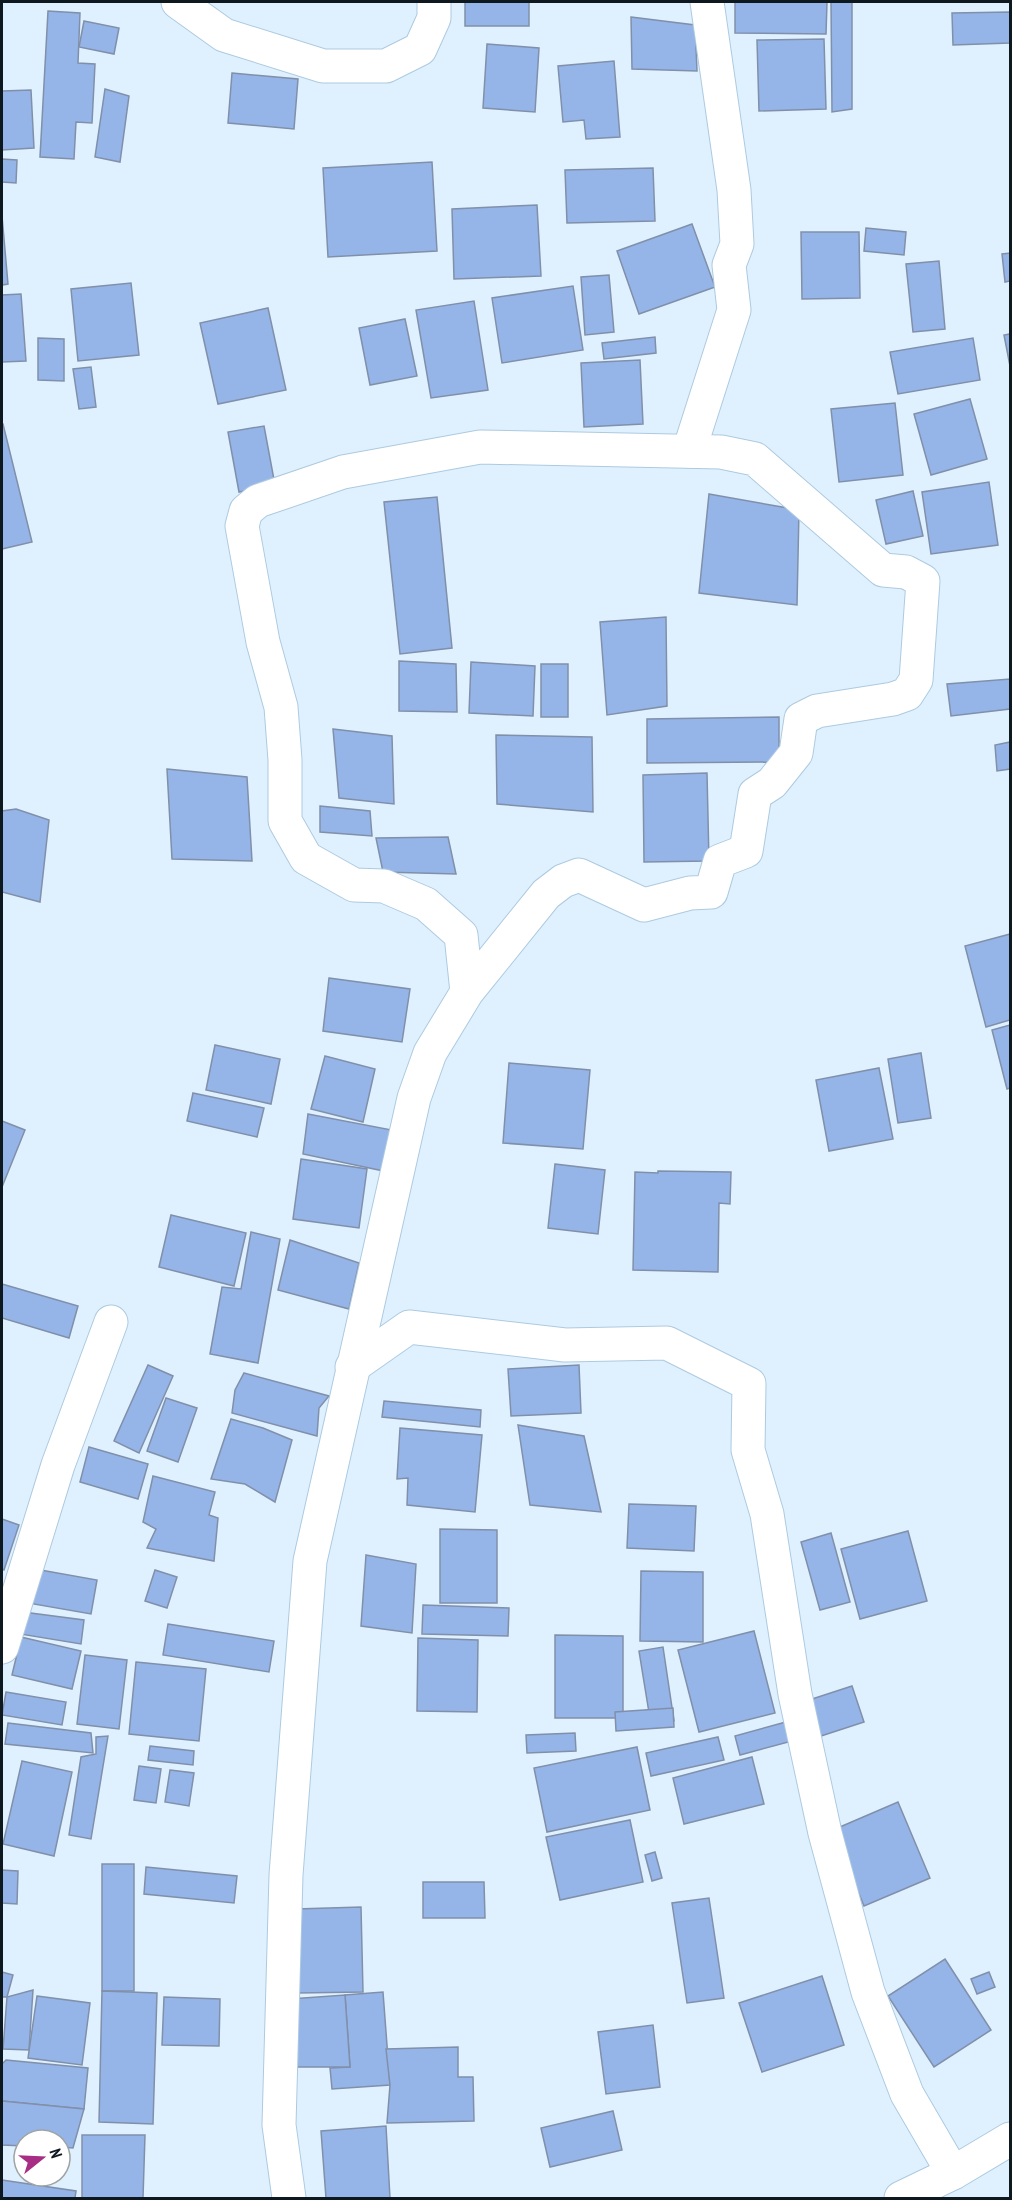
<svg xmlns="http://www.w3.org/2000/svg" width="1012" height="2200" viewBox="0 0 1012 2200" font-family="'PT Sans Narrow',sans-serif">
	<rect width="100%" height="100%" fill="#dff1fe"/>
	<!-- building -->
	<g fill="#95b4e8" stroke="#8090aa" stroke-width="1.5">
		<rect x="465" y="2" width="64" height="24"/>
		<path d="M735 2H827L826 34 735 33Z"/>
		<path d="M831 2H852V109L832 112Z"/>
		<path d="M48 11 80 13 78 63 95 64 92 123 76 122 74 159 40 157Z"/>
		<path d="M1010 12V43L953 45 952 13Z"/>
		<path d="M631 17 695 25 697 71 632 69Z"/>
		<path d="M84 21 119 28 114 54 79 47Z"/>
		<path d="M824 39 826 109 759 111 757 40Z"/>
		<path d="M487 44 539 48 535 112 483 108Z"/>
		<path d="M614 61 620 137 586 139 584 120 563 122 558 66Z"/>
		<path d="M232 73 298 79 294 129 228 123Z"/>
		<path d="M105 89 129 96 120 162 95 157Z"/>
		<path d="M31 90 34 148 2 150V91Z"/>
		<path d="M2 159 17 160 16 183 2 182Z"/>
		<path d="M432 162 437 251 328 257 323 168Z"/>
		<path d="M653 168 655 221 567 223 565 170Z"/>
		<path d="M537 205 541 276 454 279 452 209Z"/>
		<path d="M2 216 8 284 2 285Z"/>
		<path d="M692 224 715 287 639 314 617 251Z"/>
		<path d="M866 228 906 232 904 255 864 251Z"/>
		<path d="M801 232H859L860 298 802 299Z"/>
		<path d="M1010 253V281L1005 282 1002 254Z"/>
		<path d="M939 261 945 329 913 332 906 264Z"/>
		<path d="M609 275 614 332 585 335 581 277Z"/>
		<path d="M131 283 139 355 78 361 71 289Z"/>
		<path d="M573 286 583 350 502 363 492 298Z"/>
		<path d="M21 294 26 361 2 362V295Z"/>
		<path d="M474 301 488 390 431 398 416 310Z"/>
		<path d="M268 308 286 390 218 404 200 323Z"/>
		<path d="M405 319 417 376 370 385 359 328Z"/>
		<path d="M1010 334V366L1004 335Z"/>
		<path d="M655 337 656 353 604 359 602 343Z"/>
		<path d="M38 338 64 339V381L38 380Z"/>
		<path d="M973 338 980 380 898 394 890 352Z"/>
		<path d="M640 360 643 424 584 427 581 363Z"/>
		<path d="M91 367 96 407 79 409 73 369Z"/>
		<path d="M970 399 987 459 931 475 914 414Z"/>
		<path d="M895 403 903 475 839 482 831 409Z"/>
		<path d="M2 424H3L32 542 2 549Z"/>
		<path d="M264 426 275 485 239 492 228 432Z"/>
		<path d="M989 482 998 545 931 554 922 492Z"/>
		<path d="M913 491 923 536 886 544 876 500Z"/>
		<path d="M709 494 799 510 797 605 699 593Z"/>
		<path d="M437 497 452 648 400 654 384 502Z"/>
		<path d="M666 617 667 706 607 715 600 622Z"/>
		<path d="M399 661 456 664 457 712 399 711Z"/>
		<path d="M471 662 535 666 533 716 469 713Z"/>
		<rect x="541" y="664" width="27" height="53"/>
		<path d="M1010 679V709L951 716 947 684Z"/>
		<path d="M779 717V762L647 763V719Z"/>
		<path d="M333 729 392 736 394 804 339 798Z"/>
		<path d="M496 735 592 737 593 812 497 804Z"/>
		<path d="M1010 742V769L997 771 995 745Z"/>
		<path d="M167 769 247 777 252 861 172 859Z"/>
		<path d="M707 773 709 861 644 862 643 775Z"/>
		<path d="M320 806 370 811 372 836 320 832Z"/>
		<path d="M16 809 49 820 40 902 2 892V811Z"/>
		<path d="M448 837 456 874 383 872 376 838Z"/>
		<path d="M1010 934V1020L986 1027 965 946Z"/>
		<path d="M329 978 410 989 402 1042 323 1031Z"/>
		<path d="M1010 1025V1088L1007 1089 992 1030Z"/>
		<path d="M215 1045 280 1059 271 1104 206 1090Z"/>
		<path d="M921 1053 931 1118 898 1123 888 1059Z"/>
		<path d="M325 1056 375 1069 363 1122 311 1109Z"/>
		<path d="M509 1063 590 1070 583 1149 503 1143Z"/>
		<path d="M879 1068 893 1139 829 1151 816 1080Z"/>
		<path d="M193 1093 264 1108 257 1137 187 1121Z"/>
		<path d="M308 1114 397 1131 393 1173 303 1154Z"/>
		<path d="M2 1121 25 1130 2 1187Z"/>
		<path d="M301 1159 367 1169 359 1228 293 1219Z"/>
		<path d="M555 1164 605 1170 598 1234 548 1228Z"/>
		<path d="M658 1171 731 1172 730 1204 719 1203 718 1272 633 1270 635 1172 658 1173Z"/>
		<path d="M171 1215 246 1233 234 1286 159 1267Z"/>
		<path d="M251 1232 280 1239 258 1363 210 1354 222 1287 241 1289Z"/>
		<path d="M290 1240 359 1263 349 1309 278 1290Z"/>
		<path d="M2 1284 78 1306 69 1338 2 1318Z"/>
		<path d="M148 1365 173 1376 139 1453 114 1441Z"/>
		<path d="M579 1365 581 1413 511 1416 508 1369Z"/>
		<path d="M244 1373 329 1396 319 1408 317 1436 232 1413 235 1390Z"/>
		<path d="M166 1398 197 1408 178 1462 147 1451Z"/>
		<path d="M384 1401 481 1410 480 1427 382 1417Z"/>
		<path d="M231 1419 263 1428 292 1440 275 1502 245 1484 211 1479Z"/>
		<path d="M518 1425 584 1436 601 1512 530 1505Z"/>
		<path d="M400 1428 482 1435 475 1512 407 1505 408 1478 397 1479Z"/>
		<path d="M89 1447 148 1464 138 1499 80 1482Z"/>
		<path d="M153 1476 215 1492 209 1515 218 1518 214 1561 147 1548 156 1529 143 1522Z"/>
		<path d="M629 1504 696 1506 694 1551 627 1548Z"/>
		<path d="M2 1519 19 1525 4 1570 2 1569Z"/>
		<path d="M440 1529 497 1530V1603H440Z"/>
		<path d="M908 1531 927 1601 860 1619 841 1549Z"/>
		<path d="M831 1533 850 1602 820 1610 801 1542Z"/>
		<path d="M366 1555 416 1564 412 1633 361 1626Z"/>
		<path d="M35 1569 97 1580 91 1614 28 1603Z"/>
		<path d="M155 1570 177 1577 167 1608 145 1601Z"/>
		<path d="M641 1571 703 1572V1642L640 1641Z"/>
		<path d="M423 1605 509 1608 508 1636 422 1634Z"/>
		<path d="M23 1612 84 1620 81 1644 20 1634Z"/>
		<path d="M168 1624 274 1641 269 1672 163 1655Z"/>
		<path d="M754 1631 775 1713 699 1732 678 1650Z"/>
		<path d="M555 1635 623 1636V1718H555Z"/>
		<path d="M21 1637 81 1651 72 1689 12 1675Z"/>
		<path d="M418 1638 478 1640 477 1712 417 1711Z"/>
		<path d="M663 1647 674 1721 651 1725 639 1651Z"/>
		<path d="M85 1655 127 1660 119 1729 77 1724Z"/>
		<path d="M136 1662 206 1669 199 1741 129 1734Z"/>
		<path d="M852 1686 864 1722 821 1736 809 1700Z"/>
		<path d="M6 1692 66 1702 62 1725 2 1715Z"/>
		<path d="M673 1708 674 1727 616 1731 615 1712Z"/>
		<path d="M786 1722 792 1741 740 1755 735 1736Z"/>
		<path d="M8 1723 91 1733 93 1753 5 1744Z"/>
		<path d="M575 1733 576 1751 527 1753 526 1735Z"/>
		<path d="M108 1736 91 1839 69 1835 81 1757 96 1754V1737Z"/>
		<path d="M718 1737 724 1760 651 1776 646 1753Z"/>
		<path d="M150 1746 194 1751 193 1765 148 1760Z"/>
		<path d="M637 1747 650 1810 547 1832 534 1768Z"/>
		<path d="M752 1757 764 1804 684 1824 673 1778Z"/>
		<path d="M22 1761 72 1772 54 1856 3 1844Z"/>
		<path d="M139 1766 161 1769 156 1803 134 1800Z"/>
		<path d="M170 1770 194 1773 189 1806 165 1802Z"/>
		<path d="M898 1802 930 1878 864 1906 833 1830Z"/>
		<path d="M630 1820 643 1882 560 1900 546 1837Z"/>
		<path d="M655 1852 662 1878 652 1881 645 1855Z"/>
		<rect x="102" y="1864" width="32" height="127"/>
		<path d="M146 1867 237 1876 234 1903 144 1894Z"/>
		<path d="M2 1870 18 1871 17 1904 2 1903Z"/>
		<path d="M423 1882H484L485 1918H423Z"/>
		<path d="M709 1898 724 1998 687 2003 672 1903Z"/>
		<path d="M361 1907 363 1992 298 1993 296 1909Z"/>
		<path d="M945 1959 991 2030 934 2067 888 1996Z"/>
		<path d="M2 1972 13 1975 7 1997H2Z"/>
		<path d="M989 1972 995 1987 977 1994 971 1979Z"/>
		<path d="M822 1976 844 2045 762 2072 739 2003Z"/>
		<path d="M33 1990 29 2050 3 2049 7 1997Z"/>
		<path d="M102 1991 157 1993 153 2124 99 2122Z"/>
		<path d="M383 1992 390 2085 332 2089 330 2068 350 2067 345 1995Z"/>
		<path d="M345 1995 350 2067H292L290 1999Z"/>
		<path d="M37 1996 90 2003 82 2065 28 2058Z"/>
		<path d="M164 1997 220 1999 219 2046 162 2045Z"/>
		<path d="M653 2025 660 2087 606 2094 598 2032Z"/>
		<path d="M458 2047V2077H473L474 2121 387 2123 390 2085 386 2049Z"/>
		<path d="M6 2060 88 2068 84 2109 2 2101V2064Z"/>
		<path d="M2 2101 84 2109 73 2148 60 2147V2140H24V2146L2 2145Z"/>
		<path d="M613 2111 622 2150 550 2167 541 2128Z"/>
		<path d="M386 2126 390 2198H326L321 2131Z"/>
		<path d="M82 2135H145L143 2198H82Z"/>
		<path d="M2 2180 76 2191 75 2198H2Z"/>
	</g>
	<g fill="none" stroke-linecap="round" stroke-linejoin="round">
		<defs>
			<g id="minor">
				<path d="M178 2 224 35 323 66H386L420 49 434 18V2"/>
				<path d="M689 451 734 310 729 265 737 244 734 190 707 2"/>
				<path d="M352 1367 409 1327 565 1345 667 1343 749 1384 748 1450 767 1514 795 1694 825 1833 868 1992 907 2094 953 2173"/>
				<path d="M2 1647 58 1465 111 1322"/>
				<path d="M289 2198 279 2125 286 1875 310 1561 414 1098 430 1053 467 992 546 894 563 881 579 875 644 905 690 893 711 892 720 861 746 851 755 794 772 783 796 753 801 719 817 711 893 699 907 694 916 680 923 581 906 572 883 570 755 459 721 452 480 447 343 472 258 501 246 511 242 526 263 642 281 707 285 760V821L306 858 354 885 384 886 426 904 461 935 467 992"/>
				<path d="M901 2198 953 2173 1010 2139"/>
			</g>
		</defs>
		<!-- minor casing -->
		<use href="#minor" stroke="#adcae0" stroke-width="35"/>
		<!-- minor -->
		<use href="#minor" stroke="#fff" stroke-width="33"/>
	</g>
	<!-- border -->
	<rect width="1012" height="2200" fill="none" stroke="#0d181f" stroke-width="6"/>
	<!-- north arrow -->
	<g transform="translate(42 2158) rotate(72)"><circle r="28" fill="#ffffff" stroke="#9ea3a5" stroke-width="1.5"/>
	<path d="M0-4.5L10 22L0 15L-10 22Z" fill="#a72e84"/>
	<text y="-9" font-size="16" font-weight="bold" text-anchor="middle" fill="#0d181f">N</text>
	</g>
</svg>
